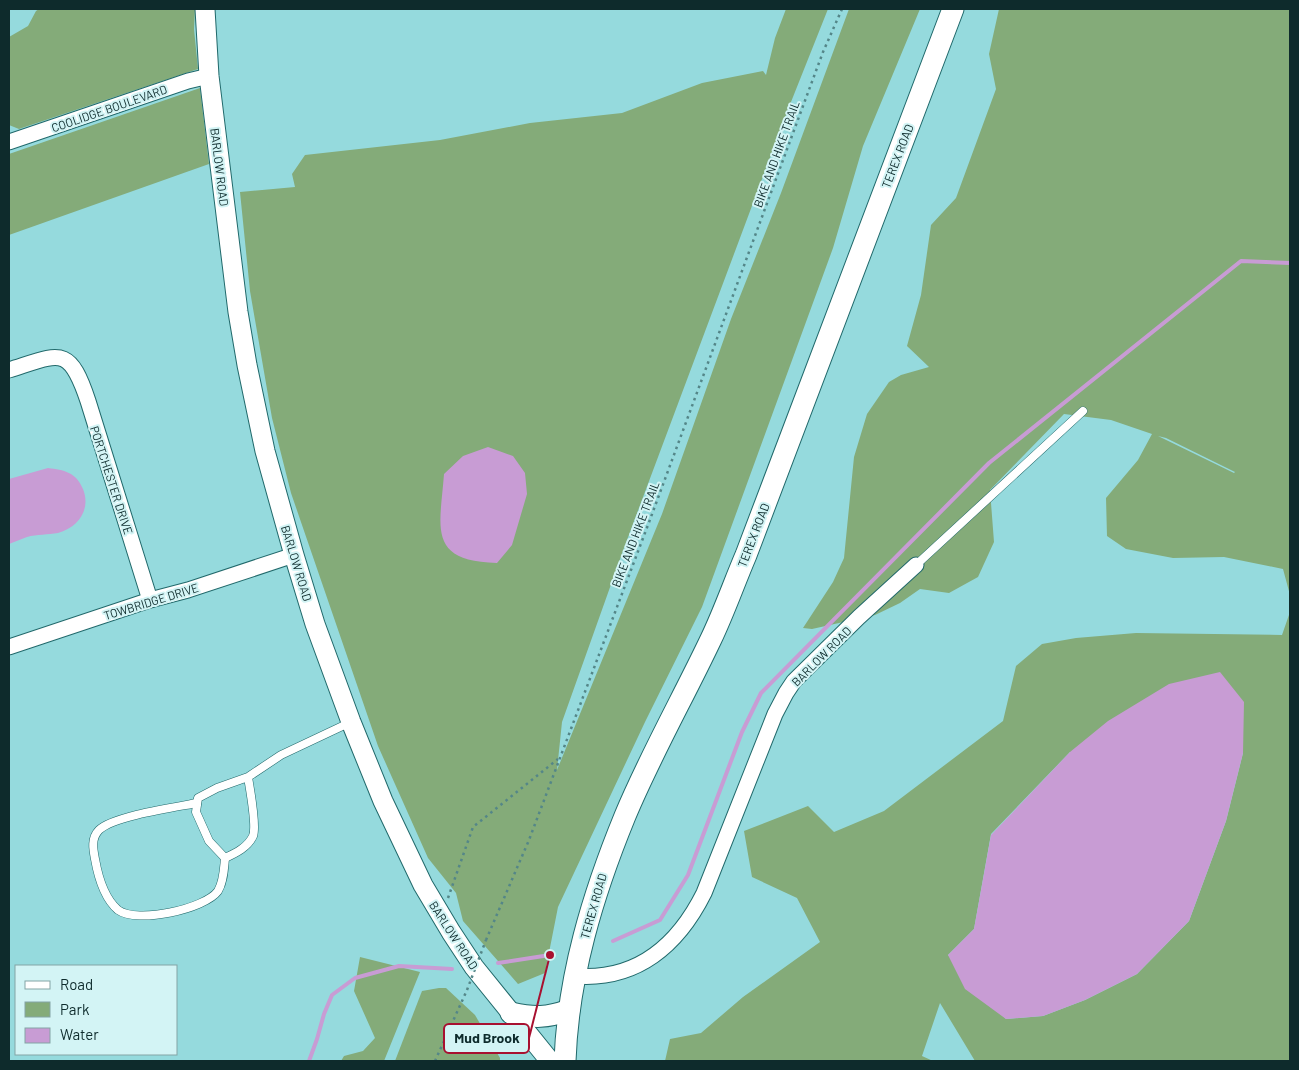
<svg xmlns="http://www.w3.org/2000/svg" width="1299" height="1070" viewBox="0 0 1299 1070" font-family="Barlow,sans-serif">
	<rect width="100%" height="100%" fill="#95dadd"/>
	<!-- green -->
	<g fill="#84ab79" fill-rule="evenodd">
		<path d="M39 9H195L194 29 198 69 19 129 9 125V37L28 26 36 11Z"/>
		<path d="M786 9H828L789 107 624 548 562 722 557 770 662 514 731 319 781 193 849 9H920L863 146 833 248 702 607 645 722 558 907 545 973 518 984 463 921 456 893 428 858 378 746 291 493 272 418 250 291 240 192 295 187 292 174 305 155 440 140 530 123 622 113 702 83 763 71 766 75 775 38Z"/>
		<path d="M999 9H1290V595L1283 569 1224 557 1173 558 1126 549 1107 536 1106 498 1138 460 1152 434 1111 420 1064 414 990 490 994 542 978 577 949 593 920 589 900 603 875 615 812 629 803 628 833 582 844 558 854 457 867 414 889 382 901 375 929 367 907 346 921 295 931 225 956 198 996 89 989 54ZM1158 436 1166 438 1235 472 1234 473Z"/>
		<path d="M200 88 209 164 9 235V154Z"/>
		<path d="M1290 612V1061H975L940 1003 922 1056 933 1061H665L670 1039 701 1033 743 997 820 942 797 898 752 877 744 831 808 806 834 832 884 811 1003 721 1016 666 1042 644 1076 638 1136 633 1282 635ZM1070 752 1243 753 1226 821 1189 921 1137 974 1085 1000 1043 1016 1006 1019 948 955 974 929 991 834Z"/>
		<path d="M360 957 420 972 384 1061H341L344 1056 363 1051 375 1038 354 991Z"/>
		<path d="M439 988H446L475 1015 500 1058V1061H395L422 991Z"/>
	</g>
	<!-- water -->
	<g fill="#c89cd4">
		<path d="M488 447 513 456 525 473 527 494 512 545 497 563C427 561 440 528 444 474L463 456Z"/>
		<path d="M48 468C64 470 76 472 83 489 91 509 79 527 58 533 48 535 37 534 27 537 21 539 15 542 9 544V479Z"/>
		<path d="M1220 672 1244 702 1243 753 1226 821 1189 921 1137 974 1085 1000 1043 1016 1006 1019 965 989 948 955 974 929 991 835 1070 752 1108 721 1169 684Z"/>
	</g>
	<g fill="none" stroke-linecap="round" stroke-linejoin="round">
		<!-- stream -->
		<g stroke="#c89cd4" stroke-width="4">
			<path d="M613 941 660 920 688 875 742 732 761 693 989 463 1241 261 1290 263"/>
			<path d="M498 963 550 955"/>
			<path d="M309 1061 317 1039 324 1014 332 995 355 978 399 966 452 969"/>
		</g>
		<defs>
			<g id="service">
				<path d="M916 565 1083 411"/>
				<path d="M248 777C250 790 257 826 253 836 248 847 236 853 225 858L209 841 196 812 198 798 217 788 248 777 281 755 351 722"/>
				<path d="M197 803C176 807 113 816 99 830 91 838 93 849 95 859 98 876 104 898 118 910 137 924 205 909 218 891 224 881 224 868 225 858"/>
			</g>
			<g id="minor">
				<path d="M9 142 188 81 209 76"/>
				<path d="M9 370C60 354 69 344 88 401L150 600"/>
				<path d="M9 647 150 600 188 590 294 555"/>
				<path d="M575 976C637 981 678 945 704 893L775 714 786 693 794 681 859 617 916 565"/>
			</g>
			<path id="tertiary" d="M205 9 209 76 238 312 247 365 265 451 294 555 315 624 351 722 383 801 423 885 451 932 474 967 550 1061"/>
			<g id="secondary">
				<path d="M511 1013C534 1018 547 1018 569 1010"/>
				<path d="M565 1061C568 976 593 894 625 816 650 756 683 698 711 639 724 612 734 583 746 555L953 9"/>
			</g>
		</defs>
		<!-- service casing -->
		<use href="#service" stroke="#21696b" stroke-width="9"/>
		<!-- minor casing -->
		<use href="#minor" stroke="#21696b" stroke-width="17"/>
		<!-- tertiary casing -->
		<use href="#tertiary" stroke="#21696b" stroke-width="21"/>
		<!-- secondary casing -->
		<use href="#secondary" stroke="#21696b" stroke-width="23"/>
		<!-- path -->
		<g stroke="#548688" stroke-width="2.5" stroke-dasharray="2.5 4" stroke-linecap="butt">
			<path d="M448 898 473 827 558 759"/>
			<path d="M486 940 529 840 648 525 823 52 842 9"/>
			<path d="M435 1061 467 990"/>
		</g>
		<!-- service -->
		<use href="#service" stroke="#fff" stroke-width="8"/>
		<!-- minor -->
		<use href="#minor" stroke="#fff" stroke-width="15"/>
		<!-- tertiary -->
		<use href="#tertiary" stroke="#fff" stroke-width="19"/>
		<!-- secondary -->
		<use href="#secondary" stroke="#fff" stroke-width="21"/>
		<!-- path-bridge -->
		<path stroke="#548688" stroke-width="2.5" stroke-dasharray="2.5 4" stroke-linecap="butt" d="M467 990 486 940"/>
	</g>
	<g text-anchor="middle" dominant-baseline="central" stroke-width="4" stroke-linejoin="round" paint-order="stroke">
		<!-- street labels -->
		<g font-size="12" fill="#0e2b2c" stroke="#d3f4f5">
			<text transform="translate(109 108) rotate(-19)">COOLIDGE BOULEVARD</text>
			<text transform="translate(776 154) rotate(-70)">BIKE AND HIKE TRAIL</text>
			<text transform="translate(897 156) rotate(-69)">TEREX ROAD</text>
			<text transform="translate(220 167) rotate(83)">BARLOW ROAD</text>
			<text transform="translate(112 480) rotate(72)">PORTCHESTER DRIVE</text>
			<text transform="translate(635 534) rotate(-69)">BIKE AND HIKE TRAIL</text>
			<text transform="translate(753 535) rotate(-69)">TEREX ROAD</text>
			<text transform="translate(297 563) rotate(73)">BARLOW ROAD</text>
			<text transform="translate(151 601) rotate(-17)">TOWBRIDGE DRIVE</text>
			<text transform="translate(821 656) rotate(-45)">BARLOW ROAD</text>
			<text transform="translate(593 906) rotate(-74)">TEREX ROAD</text>
			<text transform="translate(454 935) rotate(57)">BARLOW ROAD</text>
		</g>
	</g>
	<!-- callouts -->
	<path fill="none" stroke="#a81030" stroke-width="2" d="M550 955L529 1038"/>
	<circle fill="#a81030" stroke="#d3f4f5" stroke-width="2" cx="550" cy="955" r="5"/>
	<rect fill="#d3f4f5" stroke="#a81030" stroke-width="2" x="444" y="1024" width="85" height="29" rx="5"/>
	<g font-size="14" text-anchor="middle" font-weight="bold" fill="#0e2b2c">
		<text x="487" y="1043">Mud Brook</text>
	</g>
	<!-- border -->
	<rect width="1299" height="1070" fill="none" stroke="#0e2b2c" stroke-width="20"/>
	<!-- legend -->
	<rect x="15" y="965" width="162" height="90" fill="#d3f4f5" stroke="#84a4a5"/>
	<rect x="25" y="981" width="25" height="8" fill="#ffffff" stroke="#84a4a5"/>
	<text x="60" y="990" font-size="15" fill="#0e2b2c">Road</text>
	<rect x="25" y="1002" width="25" height="15" fill="#84ab79" stroke="#84a4a5"/>
	<text x="60" y="1015" font-size="15" fill="#0e2b2c">Park</text>
	<rect x="25" y="1028" width="25" height="15" fill="#c89cd4" stroke="#84a4a5"/>
	<text x="60" y="1040" font-size="15" fill="#0e2b2c">Water</text>
</svg>
